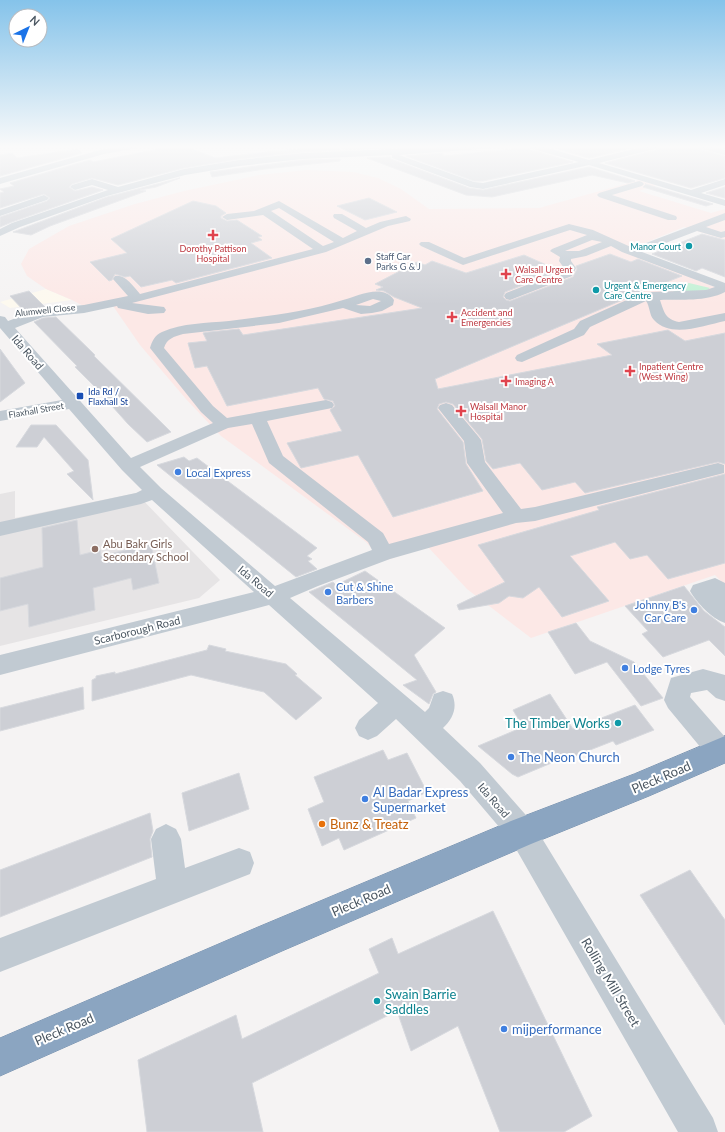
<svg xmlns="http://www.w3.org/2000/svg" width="725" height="1132" viewBox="0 0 725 1132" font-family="Lato,sans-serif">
	<rect width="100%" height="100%" fill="#f5f3f3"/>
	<!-- commercial -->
	<path fill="#fdf9ef" d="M46 289 72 300 10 308 0 302Z"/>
	<!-- education -->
	<path fill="#e6e4e5" d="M15 491V518L136 493 220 580 199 598 0 646V494Z"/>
	<!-- medical -->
	<path fill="#fce8e6" d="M307 170 353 172 378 178 401 189 429 209 539 208 639 180 656 185 639 191 711 213 725 209V240L684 227 625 251 725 291V585L715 575 531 638 467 589 428 547 383 561 366 542 221 436 186 399 140 345 113 306 91 310 72 300 46 289 27 276 21 264 29 249 69 226 135 204 184 191 259 175Z"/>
	<!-- green -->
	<path fill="#c3f1d5" d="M689 283 710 288 707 290 676 293 672 290 673 287Z"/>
	<!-- building -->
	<g fill="#cdcfd5" stroke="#d7d9de">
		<path d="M174 146H185L215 158 277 151 333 146H339V150L303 152 239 159 184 168 118 185 92 178 72 184 69 187 75 191 92 187 103 190 12 222 0 227V217L47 201 50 198 44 194 0 208V193L4 192 0 189 14 186 10 183 90 160 93 162Z"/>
		<path d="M341 146H426L345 150 341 148Z"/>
		<path d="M549 146H640L589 158Z"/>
		<path d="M661 146H696L698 149 725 156V178L691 188 605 163 659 149Z"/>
		<path d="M78 149 82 153 0 176V155L12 153 17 158Z"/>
		<path d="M513 149H528L573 162 483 181H474L406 156 442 153 444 156Z"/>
		<path d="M390 157 391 159 469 188 483 190 589 167 635 181 628 183 592 175 492 197 466 195 367 158Z"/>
		<path d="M340 159V161L265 169 212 177 210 172 303 160Z"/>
		<path d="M180 178 156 187 140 190 146 191 50 226 31 235 13 232 107 197Z"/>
		<path d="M646 184H645L713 204 706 206 643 187Z"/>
		<path d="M725 187V198L706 193Z"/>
		<path d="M369 198 397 212 365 220 337 206Z"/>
		<path d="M193 201 216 206 226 213 221 216V218L227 221 237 220 262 236 258 237 262 240 251 243 272 258 176 283 172 280 141 287 130 276 125 277 115 274 112 280 109 281 90 262 127 253 111 239Z"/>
		<path d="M702 234 725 240V277L702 268 696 271 652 254Z"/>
		<path d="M610 254 631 262 638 259 682 276 639 293 435 379 438 389 612 355 597 344 668 330 685 341 725 333V464L718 462 585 493 575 482 542 490 520 463 493 469 486 461 482 439 453 404 446 402 439 404 437 409 463 442 466 464 483 491 393 517 358 455 301 468 287 443 342 431 330 410 335 406 333 401 324 399 318 388 227 406 207 366 195 368 188 343 207 341 203 333 209 332 239 329 243 335 422 308 394 297 384 291 376 290 383 287 375 284 417 262 425 265 432 261 466 273 524 255 560 271 505 292 503 297 506 300 510 301 573 277 577 269 576 266Z"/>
		<path d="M29 291 45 307 26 313 10 296Z"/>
		<path d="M56 317 95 355 94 356 171 432 147 442 128 424 104 397 106 398 75 367 77 366 34 322 43 318Z"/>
		<path d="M0 349 25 383 0 402Z"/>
		<path d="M31 425H56L88 460 93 500 67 474 74 471 44 437 37 447H16Z"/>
		<path d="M184 457 189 461 197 458 317 548 307 556 312 559 308 561 317 569 296 577 157 465Z"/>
		<path d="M725 474V563L668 579 647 555 630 559 615 542 570 556 609 601 562 617 539 587 523 598 509 596 499 603 459 610 457 605 505 582 478 545 599 510 597 507Z"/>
		<path d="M77 520 80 555 100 550 101 556 151 544 159 583 133 590 131 578 93 588 95 610 29 627 28 604 0 611V578L43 567 42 528Z"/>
		<path d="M365 571 445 628 414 655 436 692 433 694 429 704 403 685 417 680 309 592 333 582 336 585Z"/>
		<path d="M684 586 704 611 725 627V656L709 640 663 657 642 634 648 631 625 606Z"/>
		<path d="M576 623 590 641 634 662 663 698 641 706 607 662 575 674 548 632Z"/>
		<path d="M209 645 226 649 225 651 286 664 297 674 295 675 322 698 296 720 264 692 191 675 92 701V680L96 678V676L115 672V674L180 657 207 650Z"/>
		<path d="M83 687 84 709 0 731V708Z"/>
		<path d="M550 694 573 729 635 705 654 730 616 745 613 741 562 761 561 759 518 777 512 774 478 746 523 727 513 710Z"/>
		<path d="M383 750 388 760 407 753 427 792 408 801 416 818 344 850 339 838 322 846 308 809 324 802 314 777Z"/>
		<path d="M239 773 249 809 189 831 182 793Z"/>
		<path d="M150 813 153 831 150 839 152 857 0 917V870Z"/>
		<path d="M690 870 725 920V1025L640 895Z"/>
		<path d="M493 911 592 1116 564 1132H500L458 1026 411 1051 397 1011 252 1083 263 1132H147L138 1060 236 1015 242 1039 379 973 369 949 392 938 398 954Z"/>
	</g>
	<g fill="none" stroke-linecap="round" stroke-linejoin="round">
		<defs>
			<path id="highway" d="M725 736V763L649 796 531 844 282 951 0 1076V1038L258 927 511 821 634 774Z"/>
		</defs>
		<!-- highway casing -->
		<use href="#highway" stroke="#7690ad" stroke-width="1"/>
		<!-- minor -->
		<g fill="#c1cad2" fill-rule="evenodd">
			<path d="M123 146H141L137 148 104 154 0 184V178L100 150Z"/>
			<path d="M461 146H497L493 148 399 155 474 182 483 183 579 162 529 148 528 146H541L589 160 646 146H660L659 148 599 163 691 190 725 179V185L701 193 725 200V206L589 165 483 189 470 187 392 158V155L303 159 239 166 185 175 107 196 20 227 0 236V229L12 223 108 190 92 185 75 190 70 187 72 185 92 179 118 187 184 169 239 160 303 153Z"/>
			<path d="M697 146H710L725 150V155L698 148Z"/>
			<path d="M639 181 642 182 644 184 642 186 612 195 676 216 677 218 676 220H668L599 197 597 195 599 193Z"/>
			<path d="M44 195 49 198 47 200 0 216V210Z"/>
			<path d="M279 201 343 238 357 231 334 218 333 216 334 214H342L366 228 380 222 406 216 411 219 410 221 388 226 326 252 132 303 164 307 166 310 164 313 148 314 118 308 117 306 84 313 43 317 15 328 131 458 213 423 201 412 150 348C152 341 155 335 162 332 182 323 207 323 229 321 267 316 306 312 343 300 358 296 383 283 394 300L393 305 382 311 372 313 361 314 343 308 279 323 183 334C174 337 167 338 164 348L213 406 227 418 326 400 332 402 334 405 332 408 267 421 283 456 383 533 389 544 503 513 467 463 464 441 438 408 440 405 446 403 452 405 478 436 481 440 485 462 521 509 535 507 718 463 724 465V473L535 521 516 523 390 559 318 586 290 598 425 712 429 708 434 694 443 691 452 694C458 707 453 719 443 728L480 763 532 822 713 1118 718 1132H678L512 842 460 781 396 719 377 736 368 740 359 736 355 728 359 720 378 703 269 605 0 675V655L254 592 152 500 141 504 0 536V522L136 493 142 490 122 470 69 409 0 421V411L62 400 0 328V316L5 317 8 321 41 309 84 305 128 296 113 279 115 276C125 274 133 286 140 294L313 249 263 215 227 220 222 217 227 214 254 211ZM279 208 334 242 323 246 271 211ZM373 299 381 301 370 306 356 305ZM252 424 269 463 368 542 372 550 275 586 161 488 140 467 228 428Z"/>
			<path d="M725 213V220L706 227 721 232 725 231V237L721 238 697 231 642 252 725 283V292C706 302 681 299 660 300 664 312 665 319 679 322L725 313V321C705 325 671 339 654 320 649 315 650 306 646 301L590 327 584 335 522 362 517 361 515 358 517 355 574 329 580 321 640 294 652 292 706 290 715 287 622 252 611 246 586 256 571 259V261L576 268 572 276 510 300 506 299 504 296 506 293 563 271 564 268 559 261 560 257 550 251 552 249 587 235 570 230 463 265 421 246 419 244 421 242H429L464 258 569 224 593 230 633 248ZM592 240 602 242 579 251H565Z"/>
			<path d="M715 578 725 583V623C712 619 697 603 690 591L693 585Z"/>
			<path d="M703 669 725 675V701L716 698 707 690 691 693 690 697 725 737V761L720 763 711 760 668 708 664 700 671 678Z"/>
			<path d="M166 824 176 829 181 839 185 868 239 848 250 852 254 863 250 874 0 972V938L156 879 151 839 156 829Z"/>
		</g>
		<!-- highway -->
		<use href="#highway" fill="#8ba5c1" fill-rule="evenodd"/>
	</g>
	<!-- sky -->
	<linearGradient id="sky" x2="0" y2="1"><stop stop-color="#85c3ea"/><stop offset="0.48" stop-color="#fafafa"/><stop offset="1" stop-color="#fafafa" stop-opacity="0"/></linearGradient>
	<rect width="725" height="305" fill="url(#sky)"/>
	<!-- markers -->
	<g fill="#e0444e" stroke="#fff" stroke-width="1.5">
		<path d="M211 229h4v4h4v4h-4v4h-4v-4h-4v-4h4z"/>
		<path d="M504 268h4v4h4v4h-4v4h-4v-4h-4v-4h4z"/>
		<path d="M450 311h4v4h4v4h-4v4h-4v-4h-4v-4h4z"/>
		<path d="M628 365h4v4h4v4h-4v4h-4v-4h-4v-4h4z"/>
		<path d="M504 375h4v4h4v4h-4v4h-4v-4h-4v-4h4z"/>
		<path d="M459 405h4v4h4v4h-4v4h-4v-4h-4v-4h4z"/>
	</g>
	<g fill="#0f9aa8" stroke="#fff" stroke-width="1.5">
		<circle cx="689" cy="246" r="4"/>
		<circle cx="596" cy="290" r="4"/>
		<circle cx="618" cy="723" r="4"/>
		<circle cx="377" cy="1001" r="4"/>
	</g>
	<circle fill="#5c6f8a" stroke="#fff" stroke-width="1.5" cx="368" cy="261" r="4"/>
	<rect fill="#1a4fb4" stroke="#fff" stroke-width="1.5" x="76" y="392" width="8" height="8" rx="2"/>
	<g fill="#3f7fe0" stroke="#fff" stroke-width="1.5">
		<circle cx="178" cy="472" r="4"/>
		<circle cx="328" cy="592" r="4"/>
		<circle cx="694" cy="610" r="4"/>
		<circle cx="625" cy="668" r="4"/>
		<circle cx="511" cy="757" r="4"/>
		<circle cx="365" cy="799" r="4"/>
		<circle cx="504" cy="1029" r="4"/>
	</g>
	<circle fill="#8d6e63" stroke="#fff" stroke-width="1.5" cx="95" cy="549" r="4"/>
	<circle fill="#e8710a" stroke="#fff" stroke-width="1.5" cx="322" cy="824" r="4"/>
	<g text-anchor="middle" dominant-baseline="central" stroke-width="4" stroke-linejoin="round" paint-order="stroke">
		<!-- far-culture labels -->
		<g font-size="9" fill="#0d838f" stroke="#fff" text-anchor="end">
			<text x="681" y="246">Manor Court</text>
			<text x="604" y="285" text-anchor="start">Urgent &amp; Emergency<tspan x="604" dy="10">Care Centre</tspan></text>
		</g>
		<!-- far-health labels -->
		<g font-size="9" fill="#be3a42" stroke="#fff" text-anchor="start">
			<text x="213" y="248" text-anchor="middle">Dorothy Pattison<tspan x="213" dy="10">Hospital</tspan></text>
			<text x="515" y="269">Walsall Urgent<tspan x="515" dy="10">Care Centre</tspan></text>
			<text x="461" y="312">Accident and<tspan x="461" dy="10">Emergencies</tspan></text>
			<text x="639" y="366">Inpatient Centre<tspan x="639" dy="10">(West Wing)</tspan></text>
			<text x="515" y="381">Imaging A</text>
			<text x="470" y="406">Walsall Manor<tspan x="470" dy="10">Hospital</tspan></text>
		</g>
		<!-- far-service labels -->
		<g font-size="9" fill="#4e5e75" stroke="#fff" text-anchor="start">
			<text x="376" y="256">Staff Car<tspan x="376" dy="10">Parks G &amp; J</tspan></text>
		</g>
		<!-- far-street labels -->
		<g font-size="9" fill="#4a5661" stroke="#fff">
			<text transform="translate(45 310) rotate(-6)">Alumwell Close</text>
			<text transform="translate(36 410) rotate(-10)">Flaxhall Street</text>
		</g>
		<!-- far-transit labels -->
		<g font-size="9" fill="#164399" stroke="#fff" text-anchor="start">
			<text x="88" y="391">Ida Rd /<tspan x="88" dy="10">Flaxhall St</tspan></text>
		</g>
		<!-- street labels -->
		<g font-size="11" fill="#4a5661" stroke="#fff">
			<text transform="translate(28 352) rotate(49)">Ida Road</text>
			<text transform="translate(256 581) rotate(40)">Ida Road</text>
			<text transform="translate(137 630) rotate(-14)">Scarborough Road</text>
			<text transform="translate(494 800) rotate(49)">Ida Road</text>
		</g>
		<!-- shop labels -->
		<g font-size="11" fill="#366cbe" stroke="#fff" text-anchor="start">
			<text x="186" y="472">Local Express</text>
			<text x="336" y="586">Cut &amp; Shine<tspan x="336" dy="13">Barbers</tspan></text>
			<text x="686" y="604" text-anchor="end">Johnny B's<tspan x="686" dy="13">Car Care</tspan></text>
			<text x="633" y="668">Lodge Tyres</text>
		</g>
		<!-- education labels -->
		<g font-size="11" fill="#785e54" stroke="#fff" text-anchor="start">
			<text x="103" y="543">Abu Bakr Girls<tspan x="103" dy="13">Secondary School</tspan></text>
		</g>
		<!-- near-culture labels -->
		<g font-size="13" fill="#0d838f" stroke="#fff" text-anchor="end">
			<text x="610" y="723">The Timber Works</text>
			<text x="385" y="994" text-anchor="start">Swain Barrie<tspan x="385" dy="15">Saddles</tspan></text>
		</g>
		<!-- near-shop labels -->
		<g font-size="13" fill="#366cbe" stroke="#fff" text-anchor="start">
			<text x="519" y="757">The Neon Church</text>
			<text x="373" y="792">Al Badar Express<tspan x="373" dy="15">Supermarket</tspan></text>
			<text x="512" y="1029">mijperformance</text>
		</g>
		<!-- near-street labels -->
		<g font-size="13" fill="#4a5661" stroke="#fff">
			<text transform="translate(661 777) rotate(-23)">Pleck Road</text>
			<text transform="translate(361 900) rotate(-23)">Pleck Road</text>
			<text transform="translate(611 982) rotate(59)">Rolling Mill Street</text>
			<text transform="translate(64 1029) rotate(-23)">Pleck Road</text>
		</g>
		<!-- near-food labels -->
		<g font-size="13" fill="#c56008" stroke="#fff" text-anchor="start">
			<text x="330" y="824">Bunz &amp; Treatz</text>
		</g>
	</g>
	<!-- north arrow -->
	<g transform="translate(28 28) rotate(43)"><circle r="19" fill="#ffffff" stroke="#b7bbc0"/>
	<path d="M0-3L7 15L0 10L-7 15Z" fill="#1a73e8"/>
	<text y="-6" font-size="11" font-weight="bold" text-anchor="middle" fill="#4a5661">N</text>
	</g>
</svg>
